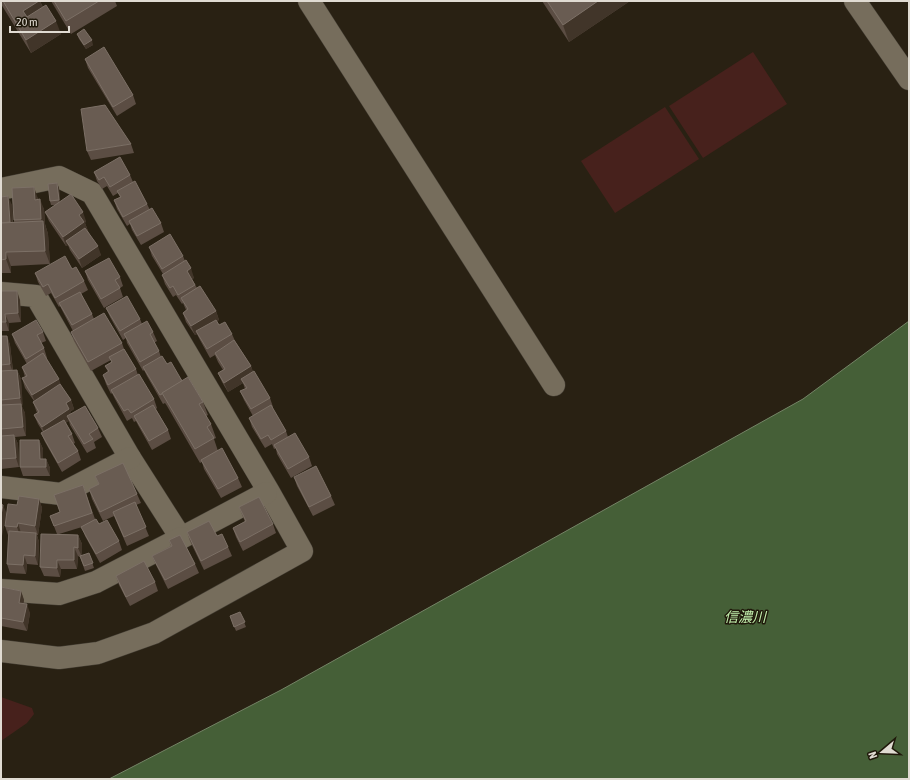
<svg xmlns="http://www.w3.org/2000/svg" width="910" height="780" viewBox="0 0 910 780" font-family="'Asap Condensed','Noto Sans JP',sans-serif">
	<rect width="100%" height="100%" fill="#292113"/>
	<!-- green -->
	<g fill="#47211c">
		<path d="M753 52 787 104 703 158 669 106Z"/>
		<path d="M665 107 699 159 615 213 581 161Z"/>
		<path d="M1 697 32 708 34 714 27 723 1 741Z"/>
	</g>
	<!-- water -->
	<path fill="#455f37" stroke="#748466" d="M909 321V779H109L281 690 803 399Z"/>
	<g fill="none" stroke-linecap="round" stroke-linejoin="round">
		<defs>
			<g id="minor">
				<path d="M309 1 554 385"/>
				<path d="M855 1 909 79"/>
				<path d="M1 189 59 177 92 193 269 492 302 551 154 633 98 653 59 658 1 651"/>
				<path d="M1 293 36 296 130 458 181 538 266 493"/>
				<path d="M1 487 61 494 130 458"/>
				<path d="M1 590 59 594 96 582 181 538"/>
			</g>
		</defs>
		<!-- minor casing -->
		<use href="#minor" stroke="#433d33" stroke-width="23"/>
		<!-- minor -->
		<use href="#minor" stroke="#766d5c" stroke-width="22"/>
	</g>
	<!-- wall -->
	<g fill="#5b4d43">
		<path d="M1 1H40L43 7 61 34 31 53 1 4Z"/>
		<path d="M51 1H115L117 6 71 34Z"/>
		<path d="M542 1H630L569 42Z"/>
		<path d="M77 34 93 45 86 49 79 39Z"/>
		<path d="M85 59 133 95 136 104 117 116 88 68Z"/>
		<path d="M131 144 134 153 91 160 87 151Z"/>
		<path d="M94 172 130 175 133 182 147 204 150 210 161 223 164 232 141 245 132 230 130 224 127 226 117 209 114 200 120 197 118 193 113 196 107 186 102 189 97 181Z"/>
		<path d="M57 183 59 188 60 202 86 221 85 223 88 231 101 255 82 268 70 250 68 245 66 246 49 221 45 212 55 205H51L50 201Z"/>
		<path d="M37 196 38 200 44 209 45 224 48 234 50 264 11 266V273H1V197L12 205 13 222H14V220Z"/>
		<path d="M149 247 183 256 185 261 194 278 192 279 197 288 216 311 219 320 217 321 219 325 232 334 235 341 251 366 253 372 270 398 273 407H272L286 431 288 437 309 457 312 466 291 478 277 454 276 448 274 449 272 444 265 448 252 427 249 418 253 416 244 400 240 391 245 389 243 383 228 392 222 382 218 373 223 370 218 362 215 355 210 358 200 340 197 334 195 335 186 322 183 313 186 310 183 303 182 304 176 295 173 297 165 284 162 275 163 274 152 256Z"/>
		<path d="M72 269 84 281 88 290 81 294 92 314 94 319 122 343 124 349 136 369 138 375 154 399 157 408 156 409 168 430 171 439 152 450 138 425 136 421 134 422 132 418 127 421 115 399 112 393 111 394 106 384 103 375 108 372 105 366 111 362V360L91 371 74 341 71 332 73 331 63 312 60 306 59 307 51 293 46 296 38 282 35 273Z"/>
		<path d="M85 271 120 277 123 286 120 288 123 297 104 308 88 280Z"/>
		<path d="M1 291 20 300 21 322 9 323V331H1Z"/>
		<path d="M106 308 140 319 142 324 153 332 157 341 154 343 159 351 161 357 167 364 203 402 208 415 206 416 211 424 216 438 214 439 218 451 238 478 242 487 221 498 204 469 202 462 200 463 167 406 165 403 163 404 147 376 144 370 143 371 127 343 126 338 123 340 110 317Z"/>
		<path d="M43 332 46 341 41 343 44 348 47 358H46L62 387 71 400 74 409 70 412 71 414 98 428 102 437 94 442 96 448 87 453 70 425 69 421 65 423 72 434 75 443 73 444 78 451 81 460 62 472 45 442 41 433 43 432 38 424 34 415 37 413 33 402 34 401 25 388 22 378 25 377 22 367 27 364 15 343 12 334Z"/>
		<path d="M1 336H7L10 345 13 370H17L21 379 22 407 25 413 26 436 15 437 18 444 19 467 1 469Z"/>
		<path d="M39 440 43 449V459H46L50 468V476H23L20 467Z"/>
		<path d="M95 476 137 494 141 503 136 505 149 536 127 546 114 516 103 521 92 499 89 489 99 485Z"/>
		<path d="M294 477 331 496 335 505 313 516 297 486Z"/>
		<path d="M83 485 95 519 99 524 119 541 122 550 100 563 85 536 82 527 59 534 78 535 82 544V556L89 553 94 568 85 571 80 557 78 556 77 569H61L60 577 44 576 40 567 57 534 50 516 60 512Z"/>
		<path d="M39 499 42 508 38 535H37L39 542 38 565 27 564 26 574 10 573 7 564 8 535 5 526 17 505Z"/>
		<path d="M239 507 273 524 276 533 243 551 236 537 233 528 245 522Z"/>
		<path d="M187 532 217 536 228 547 232 556 204 570 190 541Z"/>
		<path d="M169 540 195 564 199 573 168 589 156 565 152 556 171 546Z"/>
		<path d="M116 576 155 582 158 591 130 606 119 585Z"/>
		<path d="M1 587 21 591 24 600V604L30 613 27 631 1 626Z"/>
		<path d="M240 612 246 627 236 631 230 616Z"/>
	</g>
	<!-- shaded-wall -->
	<g fill="#413529">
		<path d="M39 1H40L45 13 28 24 23 11Z"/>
		<path d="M598 1H630L569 42 563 25Z"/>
		<path d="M56 21 61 34 31 53 26 40Z"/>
		<path d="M92 40 93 45 86 49 84 45Z"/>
		<path d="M57 183 59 188 60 204 59 200Z"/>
		<path d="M34 187 37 196 38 209 35 200Z"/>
		<path d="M8 196 12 205 13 232 10 222Z"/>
		<path d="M40 199 44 209 45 224 48 234 50 264 45 251 44 225 41 219Z"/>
		<path d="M83 212 86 221 85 223 88 231 66 241 68 245 66 246 63 237 79 215Z"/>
		<path d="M98 246 101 255 82 268 79 259Z"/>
		<path d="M6 252 11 266V273L6 259Z"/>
		<path d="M191 268 194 278 190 280 187 271Z"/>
		<path d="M17 291 20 300 21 322 18 313Z"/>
		<path d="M216 311 219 320 197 333 196 331 197 334 195 335 191 326Z"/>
		<path d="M5 314 9 323V331L6 322Z"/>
		<path d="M7 336 10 345 13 373 10 364Z"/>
		<path d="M251 366 254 375 241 379 243 383 228 392 224 383Z"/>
		<path d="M17 370 21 379 23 407 20 398Z"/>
		<path d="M59 379 62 388 36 404 32 395Z"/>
		<path d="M71 400 74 409 70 412 73 418 67 416 69 421 46 436 42 427 66 403Z"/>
		<path d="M21 404 25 413 26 436 23 427Z"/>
		<path d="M14 435 18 444 19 467 16 458Z"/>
		<path d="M39 440 43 449V468L40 459Z"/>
		<path d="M46 459 50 468V476L46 467Z"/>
		<path d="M39 499 42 508 38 535 35 526Z"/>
		<path d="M3 505 7 514 2 536 1 534V515Z"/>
		<path d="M18 523 21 533 20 536 17 527Z"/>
		<path d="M36 533 39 542 38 565 35 556Z"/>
		<path d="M78 535 82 544V557L78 548Z"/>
		<path d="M74 547 78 556 77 569 74 560Z"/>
		<path d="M24 555 27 564 26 574 23 565Z"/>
		<path d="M57 560 61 569 60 577 57 568Z"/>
		<path d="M21 591 24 600 22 612 19 603Z"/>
		<path d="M27 604 30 613 27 631 23 622Z"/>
	</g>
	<!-- building -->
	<g fill="#695c52" stroke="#7c7066">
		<path d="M3 1H39L23 11 27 17 46 5 56 21 26 40Z"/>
		<path d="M54 1H99L66 21Z"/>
		<path d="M547 1H598L563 25Z"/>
		<path d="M84 29 92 40 84 45 77 34Z"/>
		<path d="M104 47 133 95 113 107 85 59Z"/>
		<path d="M105 105 131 144 87 151 81 109Z"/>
		<path d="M120 157 130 175 110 187 104 177 99 180 94 172Z"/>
		<path d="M135 181 147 204 123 217 114 200 121 197 117 191Z"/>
		<path d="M57 183 59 200 50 201 48 184Z"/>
		<path d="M34 187 35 200 40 199 41 219 14 220 12 188Z"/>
		<path d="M71 194 83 212 79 215 84 222 63 237 45 212Z"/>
		<path d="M8 196 10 222 1 223V197Z"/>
		<path d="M152 208 161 223 137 236 129 221Z"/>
		<path d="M43 221 45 251 6 252V259L1 260V223Z"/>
		<path d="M85 228 98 246 79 259 66 241Z"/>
		<path d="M170 234 183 256 162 269 149 247Z"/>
		<path d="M65 256 72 269 76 267 84 281 55 298 48 284 43 287 35 273Z"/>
		<path d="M109 258 120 277 115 280 120 288 101 299 85 271Z"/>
		<path d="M186 260 191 268 187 271 195 285 178 295 173 286 170 288 162 275Z"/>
		<path d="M200 286 216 311 191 326 183 313 188 309 181 298Z"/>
		<path d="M1 291H17L18 313 5 314 6 322H1Z"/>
		<path d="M80 292 92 314 72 325 59 303Z"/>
		<path d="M127 296 140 319 120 331 106 308Z"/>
		<path d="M104 313 122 343 88 362 71 332Z"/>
		<path d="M36 320 43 332 37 335 44 348 26 359 12 334Z"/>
		<path d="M216 320 219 325 225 322 232 334 207 349 196 331Z"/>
		<path d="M147 321 153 332 150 334 159 351 140 362 124 334Z"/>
		<path d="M1 336H7L10 364 1 365Z"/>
		<path d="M234 340 251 366 224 383 218 373 225 369 215 353Z"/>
		<path d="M124 349 136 369 108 385 103 375 109 371 105 366 112 362 109 357Z"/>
		<path d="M43 353 59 379 32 395 22 378 27 376 22 367Z"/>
		<path d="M162 356 167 364 171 362 182 381 162 393V394L160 395 143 367Z"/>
		<path d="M17 370 20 398 1 400V371Z"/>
		<path d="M254 371 270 398 251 409 240 391 247 388 241 379Z"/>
		<path d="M139 374 154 399 131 413 128 409 124 411 111 390Z"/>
		<path d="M188 377 203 402 199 404 211 424 207 427 214 438 195 449 162 393Z"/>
		<path d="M60 384 71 400 66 403 69 409 42 427 34 415 39 412 33 402Z"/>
		<path d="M21 404 23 427 1 429V405Z"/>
		<path d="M153 405 168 430 149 441 134 416Z"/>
		<path d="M271 405 286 431 271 440 268 435 261 439 249 418Z"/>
		<path d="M85 406 98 428 89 434 93 439 84 444 67 416Z"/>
		<path d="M64 420 72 434 68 436 78 451 58 463 41 433Z"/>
		<path d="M295 433 309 457 288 469 274 445Z"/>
		<path d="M14 435 16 458 1 459V436Z"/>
		<path d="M20 440H39L40 459H46V467H20Z"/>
		<path d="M222 448 238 478 218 489 201 460Z"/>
		<path d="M123 463 137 494 100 512 89 489 99 484 95 476Z"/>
		<path d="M316 466 331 496 309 507 294 477Z"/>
		<path d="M83 485 92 513 54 526 50 516 60 512 54 495Z"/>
		<path d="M19 496 39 499 35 526 18 523 17 527 5 526 8 504 17 505Z"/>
		<path d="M259 497 273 524 240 542 233 528 246 521 239 507Z"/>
		<path d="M135 502 146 527 124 537 113 512Z"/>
		<path d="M1 504 3 505 1 515Z"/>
		<path d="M96 519 99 524 107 520 119 541 96 554 81 527Z"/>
		<path d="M209 521 217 536 222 534 228 547 201 561 187 532Z"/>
		<path d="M9 531 36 533 35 556 24 555 23 565 7 564Z"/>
		<path d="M41 534 78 535V548L74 547V560H57V568L40 567Z"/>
		<path d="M180 535 195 564 165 580 152 556 172 546 169 540Z"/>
		<path d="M89 553 93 563 84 566 80 556Z"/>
		<path d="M144 561 155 582 126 597 116 576Z"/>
		<path d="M1 587 21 591 19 603 27 604 23 622 1 618Z"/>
		<path d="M240 612 245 622 234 627 230 616Z"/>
	</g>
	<g text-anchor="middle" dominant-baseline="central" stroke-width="3" stroke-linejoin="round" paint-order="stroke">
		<!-- water labels -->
		<g font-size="14" font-style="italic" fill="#c3f0ad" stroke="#1f180a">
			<text x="745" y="617">信濃川</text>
		</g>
	</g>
	<!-- border -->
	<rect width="910" height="780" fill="none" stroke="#e0dbd2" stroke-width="4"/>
	<!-- north arrow -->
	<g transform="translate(882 752) rotate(251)" stroke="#1f180a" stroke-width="3" paint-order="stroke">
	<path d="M0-3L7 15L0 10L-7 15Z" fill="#e0dbd2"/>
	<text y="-6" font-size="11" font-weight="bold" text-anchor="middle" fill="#e0dbd2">N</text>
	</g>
	<!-- scale -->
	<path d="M10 26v6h59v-6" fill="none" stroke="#e0dbd2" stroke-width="2"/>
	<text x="16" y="26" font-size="12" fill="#e0dbd2" stroke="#1f180a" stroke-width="3" paint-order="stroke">20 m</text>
</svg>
